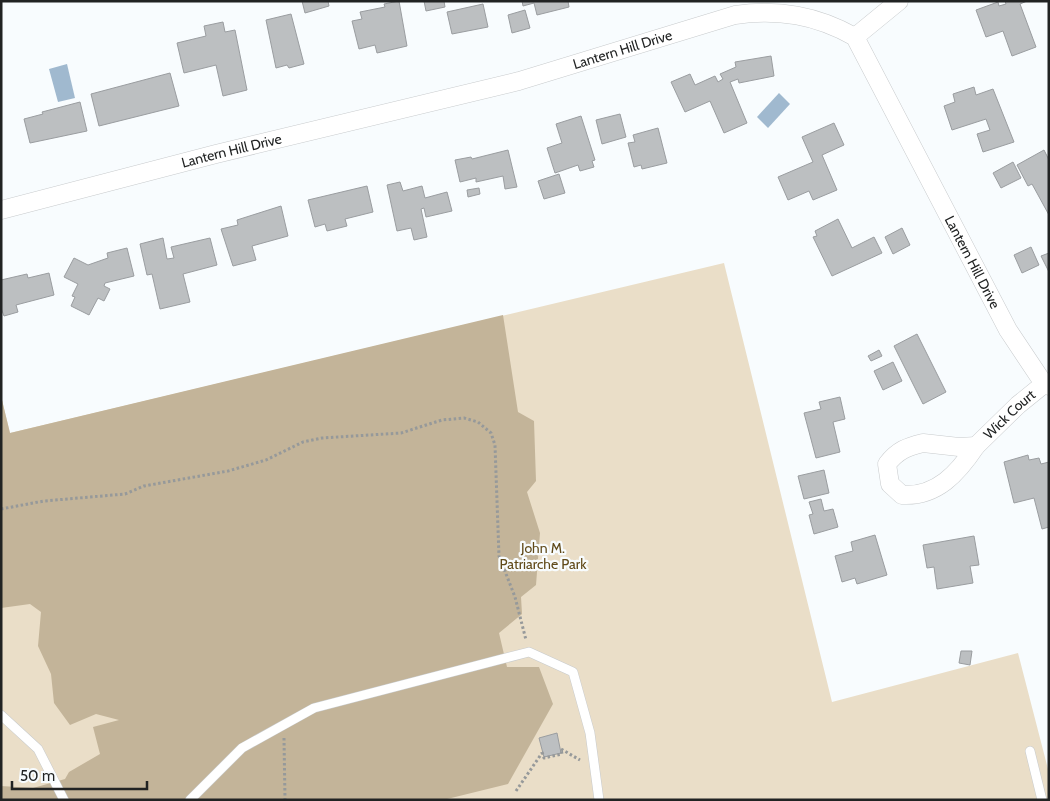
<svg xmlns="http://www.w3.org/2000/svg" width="1050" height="801" viewBox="0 0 1050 801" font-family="Cabin,sans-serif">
	<rect width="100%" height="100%" fill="#f8fcfe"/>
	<!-- green -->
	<path fill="#eadec8" d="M724 263 832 702 1018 653 1049 773V800H1V396L10 433Z"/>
	<!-- forest -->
	<path fill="#c3b499" d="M503 315 518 412 534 421 536 481 527 492 540 533 536 585 521 597 522 614 499 633 507 667H539L553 704 508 784 443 800H1V786L33 788 65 779 69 772 100 754 93 727 119 720 96 714 70 725 54 703 51 674 38 646 41 612 30 604 1 608V396L10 433Z"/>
	<!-- water -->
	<g fill="#a0b9cf">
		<path d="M67 64 75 98 58 102 49 69Z"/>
		<path d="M779 93 790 104 768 128 757 117Z"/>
	</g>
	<!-- building -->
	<g fill="#bcbfc1" stroke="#9a9da0">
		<path d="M302 1H328L329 6 305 13Z"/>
		<path d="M399 1 407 46 377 53 375 45 359 49 352 21 362 19 360 12 385 7 384 4Z"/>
		<path d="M424 1H444L445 7 426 11Z"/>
		<path d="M522 1H568L569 7 537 15 534 3 523 6Z"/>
		<path d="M1005 1H1027L1020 4 1036 47 1012 56 1003 31 986 37 976 10 998 2 999 6 1006 4Z"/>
		<path d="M483 4 488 27 452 34 447 12Z"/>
		<path d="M525 10 530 28 512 33 508 15Z"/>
		<path d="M291 14 304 64 289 68 287 65 276 68 266 20Z"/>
		<path d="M223 22 225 32 235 30 247 90 223 96 216 65 184 73 177 43 206 36 204 26Z"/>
		<path d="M771 56 774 76 739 83 738 79 730 82 747 123 724 133 710 101 685 112 671 82 690 74 695 85 715 76 718 82 723 79 720 74 736 67 735 62Z"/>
		<path d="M170 73 179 106 99 126 91 94Z"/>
		<path d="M974 87 976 95 993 89 1014 142 983 152 977 134 990 130 986 119 952 130 944 106 955 102 953 94Z"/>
		<path d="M80 102 87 131 30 143 24 119 43 114 42 112Z"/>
		<path d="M620 114 626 137 602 144 596 120Z"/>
		<path d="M581 116 595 160 592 161 594 167 580 171 578 165 555 173 547 148 562 143 556 124Z"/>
		<path d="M834 123 844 145 822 155 837 190 813 200 809 191 788 200 778 177 813 162 802 137Z"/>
		<path d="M658 128 667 163 642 169 641 165 634 167 628 143 635 142 633 135Z"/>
		<path d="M508 150 517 187 505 189 503 176 476 182V178L460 182 455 160 471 157 472 159Z"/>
		<path d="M1044 150 1049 160V215L1032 184 1028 186 1017 165Z"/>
		<path d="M1013 162 1021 178 1001 188 993 173Z"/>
		<path d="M559 174 565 193 544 199 538 181Z"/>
		<path d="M400 182 403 191 422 186 425 198 447 192 452 211 426 217 424 208 421 209 427 237 414 240 411 228 397 231 387 185Z"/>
		<path d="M367 186 373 212 345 219 347 226 327 231 325 224 315 227 308 200Z"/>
		<path d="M479 188 480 194 468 197 467 190Z"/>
		<path d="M281 206 288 236 252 246 256 260 233 266 221 229 238 225 237 220Z"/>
		<path d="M838 219 852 248 874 237 882 253 832 276 813 237 817 236 815 231Z"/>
		<path d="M902 228 910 245 893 254 885 237Z"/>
		<path d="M163 238 167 259 174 258 171 247 210 238 217 265 183 274 190 302 160 309 152 274 147 275 140 244Z"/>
		<path d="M1031 247 1039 265 1022 273 1014 255Z"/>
		<path d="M127 248 134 276 105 283 104 286 110 289 104 301 98 298 89 315 71 306 75 297 72 296 78 284 64 277 74 258 88 265 108 258 107 253Z"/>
		<path d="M1049 253V272L1041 256Z"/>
		<path d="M49 273 54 295 16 305 18 312 4 316 1 308V280L27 274 28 278Z"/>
		<path d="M917 334 946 392 923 404 894 346Z"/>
		<path d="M879 350 882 356 871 361 868 356Z"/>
		<path d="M893 362 902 381 883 390 874 371Z"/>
		<path d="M840 397 845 419 833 422 840 452 816 458 804 413 821 409 819 402Z"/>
		<path d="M1028 455 1029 460 1039 458 1041 464 1049 462V527L1042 529 1034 498 1014 503 1004 462Z"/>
		<path d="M824 470 829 493 804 499 798 476Z"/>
		<path d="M821 499 824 511 833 509 838 527 814 534 809 515 813 514 809 502Z"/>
		<path d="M875 535 887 575 857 584 855 578 842 582 835 556 853 551 851 542Z"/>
		<path d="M974 536 979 565 970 566 973 583 937 589 934 567 927 568 923 545Z"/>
		<path d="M961 651H972L970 665 959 663Z"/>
		<path d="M557 733 561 753 544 757 539 738Z"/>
	</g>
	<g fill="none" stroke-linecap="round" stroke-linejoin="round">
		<defs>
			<g id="lane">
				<path d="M1 715 38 749 64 800"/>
				<path d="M1030 751 1042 800"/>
				<path d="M190 800 242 748 314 708 529 652 573 672 590 733 599 800"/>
			</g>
			<g id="street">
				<path d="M855 37 899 1"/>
				<path id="s1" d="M1 210 216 154 519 81 735 15C779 9 816 15 855 37L1008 330 1044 384 1049 386"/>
				<path d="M923 443 959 447 976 446C958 473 937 497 902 495L890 484 887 464C898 450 907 447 923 443Z"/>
				<path id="s2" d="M976 446 1018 405 1044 384"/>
			</g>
		</defs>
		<!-- lane casing -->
		<use href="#lane" stroke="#c8cbcd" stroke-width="10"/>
		<!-- street casing -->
		<use href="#street" stroke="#c8cbcd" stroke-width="19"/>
		<!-- path -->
		<g stroke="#96999a" stroke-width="3" stroke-dasharray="2.5 2.5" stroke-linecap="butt">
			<path d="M1 509 44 501 125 494 144 486 228 471 266 460 303 442 322 438 401 433 442 420 464 418 478 422 491 433 495 445 499 556 515 597 526 640"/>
			<path d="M284 738 285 800"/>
			<path d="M542 752 544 758 562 754 561 749 580 760"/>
			<path d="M516 791 542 753"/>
		</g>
		<!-- lane -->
		<use href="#lane" stroke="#fff" stroke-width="9"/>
		<!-- street -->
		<use href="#street" stroke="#fff" stroke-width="18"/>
	</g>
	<g text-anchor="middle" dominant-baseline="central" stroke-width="4.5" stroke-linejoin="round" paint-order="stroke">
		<!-- street labels -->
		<g font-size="14" fill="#212323" stroke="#f8fcfe">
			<text stroke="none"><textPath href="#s1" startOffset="642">Lantern Hill Drive</textPath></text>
			<text stroke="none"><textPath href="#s1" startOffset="238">Lantern Hill Drive</textPath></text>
			<text stroke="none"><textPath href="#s1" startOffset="1138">Lantern Hill Drive</textPath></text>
			<text stroke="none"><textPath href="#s2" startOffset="46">Wick Court</textPath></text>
		</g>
		<!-- park labels -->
		<g font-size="14" fill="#604918" stroke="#f8fcfe">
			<text x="543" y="548">John M.<tspan x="543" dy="16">Patriarche Park</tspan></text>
		</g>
	</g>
	<!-- border -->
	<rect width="1050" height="801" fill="none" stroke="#212323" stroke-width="5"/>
	<!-- scale -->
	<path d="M12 781v8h135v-8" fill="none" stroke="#212323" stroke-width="2.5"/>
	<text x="20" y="781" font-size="15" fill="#212323" stroke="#f8fcfe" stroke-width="4" paint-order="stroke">50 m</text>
</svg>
